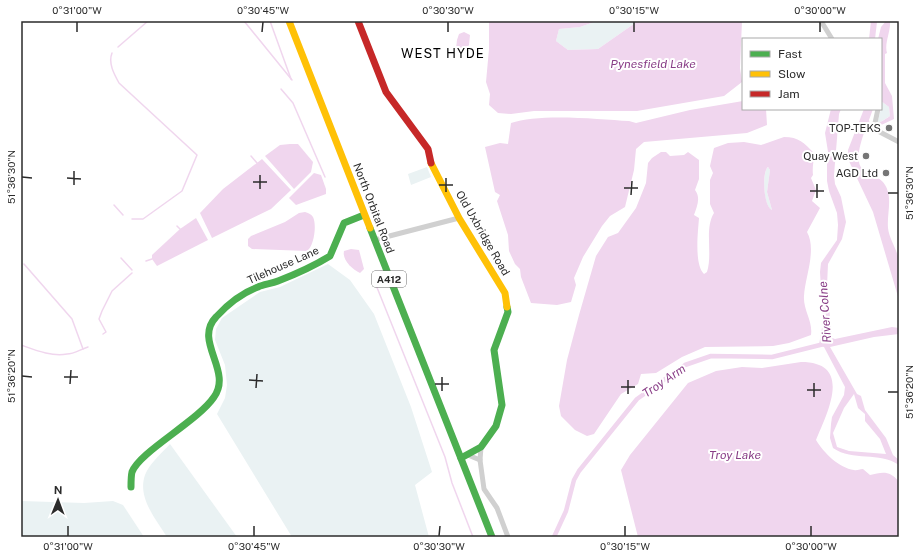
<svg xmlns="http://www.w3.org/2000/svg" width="920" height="558" viewBox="0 0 920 558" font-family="'Public Sans',sans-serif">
	<rect width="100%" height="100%" fill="#fff"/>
	<!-- green -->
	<g fill="#eaf2f3">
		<path d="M597 21H638L598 49 568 50 556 41 559 29 580 27Z"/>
		<path d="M881 101 889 107 890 116 877 124 881 109Z"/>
		<path d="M427 167 431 177 411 185 408 174Z"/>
		<path d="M768 167 770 170 767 192 772 210C763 207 762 171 768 167Z"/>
		<path d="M328 264 350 280 374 314 411 407 432 472 415 485 429 537H292L217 414 225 398 227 385 225 365 215 340 216 329 222 318 260 292 280 287Z"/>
		<path d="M170 444 237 537H167C156 519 137 498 145 475 149 464 162 453 170 444Z"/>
		<path d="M21 501 84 503 113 501 123 505 144 537H21Z"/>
	</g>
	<!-- water -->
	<g fill="#f0d6ee" fill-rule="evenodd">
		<path d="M489 21H597L580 27 559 29 556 41 568 50 598 49 638 21H742L740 68 742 82 724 96 637 111H534L511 114 498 113 489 105 490 94 486 82 489 49Z"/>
		<path d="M871 21 877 22 875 39H869Z"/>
		<path d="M886 21H890C891 31 884 44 887 53L885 54V83L892 96 894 119 864 133C845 187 881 164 888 192 891 203 887 216 888 228 889 239 897 249 899 260 901 273 899 287 899 300L873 212 848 159V150L864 109H873L869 120 870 124C877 125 884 120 890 116L889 107 881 101V39H878L881 27Z"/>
		<path d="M464 32 470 35 469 45 465 51 460 52 456 49 457 40 459 34Z"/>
		<path d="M743 101V109H766L767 125 747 133 644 142 636 149 634 170 625 207 610 216 602 226 583 257 574 278 576 285 571 302 557 305 531 303 521 277 520 269 515 264 509 251 508 235 497 201 500 195 495 192 485 147 500 143 508 144 511 123C538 113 599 119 629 121L636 123 690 110Z"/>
		<path d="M831 109H841L839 114 834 175 835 184 841 197 846 222 842 239 828 264 827 286 832 338 835 339 892 327 899 328V334L874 337 830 347 857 394 861 396 865 410 886 438 893 455 899 460V465C879 451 853 462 833 448L830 438 831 424 832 417 844 395 845 387 824 347 819 345 823 322 820 272 821 263 837 240 838 225 837 213 829 191 827 181V163L829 158 825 133ZM854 394 858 408 865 414V421L880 439 886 454 849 451 837 447 833 433 844 408Z"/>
		<path d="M784 137C799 137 804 143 814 153 814 161 812 167 813 175L811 178 816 190 812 201 820 208 807 232C817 250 805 277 804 296 803 310 813 321 811 335L789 343 773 346 705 347 682 357 656 373 641 374 638 384 621 394 594 434 587 436 575 430 561 416 559 406 567 360 579 315 596 256 608 237 618 233 636 208 646 183 648 163 652 158 661 152H666L670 156 684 155 688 152 699 160V179L695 190C701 198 697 206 694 215L699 218C698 232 694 264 704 274L707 272C713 253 704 229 714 213L710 204V180L713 173 710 166 714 148 728 143 744 142 761 145ZM768 167 770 170 767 192 772 210C763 206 762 171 768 167Z"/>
		<path d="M290 144H298L313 162 311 172 294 189 265 156 280 145Z"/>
		<path d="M262 159 291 190 271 209 212 238 200 213 223 189Z"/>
		<path d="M314 173 321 175 326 189V194L296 205 289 198Z"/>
		<path d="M305 212C308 213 311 214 313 217 317 225 314 246 307 251L252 249 248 246V239L251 236 285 222 299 213Z"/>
		<path d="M196 218 208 240 157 266 152 259V255L180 229Z"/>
		<path d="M351 249 359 250 364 269 360 273C352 269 342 260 344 251Z"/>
		<path d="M801 362C854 362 827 413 816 440 824 453 839 468 854 470 857 471 859 469 863 469L870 475C882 472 890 470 899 482V537H638L621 470 630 455 688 383 716 371 742 367 762 368Z"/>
	</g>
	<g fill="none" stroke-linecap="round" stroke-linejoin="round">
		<!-- stream -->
		<g stroke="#f0d6ee" stroke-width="1.5">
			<path d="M244 21 292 80"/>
			<path d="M270 21 291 79"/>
			<path d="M118 47 148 21"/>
			<path d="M112 53C108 63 114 74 119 83L197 155 182 191 143 219H132"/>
			<path d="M281 89 293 103 325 177"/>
			<path d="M251 156 257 163"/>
			<path d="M114 205 123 215"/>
			<path d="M177 226 180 229"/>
			<path d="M121 258 132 270"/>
			<path d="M146 261 152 259"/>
			<path d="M24 264 72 319 83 349"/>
			<path d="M376 285 445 457 452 483 473 537"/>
			<path d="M103 334 106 332 99 319 102 311 112 291 132 273"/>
			<path d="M21 345C35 350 52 357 67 354 74 354 81 349 88 347"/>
		</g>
		<!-- canal -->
		<path stroke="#f0d6ee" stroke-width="4.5" d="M554 537 566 511 574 480 579 471 637 399 685 365 711 356 772 357 824 344"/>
		<!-- street -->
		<g stroke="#d0d0d0" stroke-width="5">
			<path d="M821 21 832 39"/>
			<path d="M878 109 875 123 876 130 899 142"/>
			<path d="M374 240 459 218"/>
			<path d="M481 447 480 460 484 489 497 508 508 537"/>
			<path d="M468 455 480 460"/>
		</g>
		<!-- fast -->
		<g stroke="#4caf50" stroke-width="7">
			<path d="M370 228 492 537"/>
			<path d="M461 458 481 447 496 426 502 405 494 350 508 312 507 307"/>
			<path d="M131 487C131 482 131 476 132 472 139 452 198 421 214 397 233 371 193 341 216 317 227 305 242 293 258 287 264 284 271 284 278 281 296 274 314 266 330 256L344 223 364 215"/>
		</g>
		<!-- slow -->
		<g stroke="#ffc107" stroke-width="7">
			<path d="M289 21 370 228"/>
			<path d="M431 163 459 218 505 293 507 307"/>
		</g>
		<!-- jam -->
		<path stroke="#c62828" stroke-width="7" d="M358 21 386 92 428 149 431 163"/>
	</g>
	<!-- ticks -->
	<path fill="none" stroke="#2b2b2b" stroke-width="1.5" d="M77 32V22M262 32 263 22M448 32V22M634 32V22M820 32V22M22 177 32 178M67 178 81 179M253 182H267M74 185V171M439 185H453M624 188H638M260 189V175M810 191H824M446 192V178M888 193H898M631 195 632 181M817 198V184M22 376 32 377M64 377H78M249 380 263 381M70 384 71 370M435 384H449M621 387H635M256 388 257 374M807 390H821M442 391V377M888 392H898M628 394V380M814 397V383M68 536V526M254 536V526M439 536 440 526M625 536V526M811 536V526"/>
	<!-- markers -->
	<g fill="#757575" stroke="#fff" stroke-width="1.5">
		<circle cx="889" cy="128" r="4"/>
		<circle cx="866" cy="156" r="4"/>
		<circle cx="886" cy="173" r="4"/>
	</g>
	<g text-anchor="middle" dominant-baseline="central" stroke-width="4" stroke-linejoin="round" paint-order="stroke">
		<!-- shield labels -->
		<rect fill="#fff" stroke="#6b6b6b" stroke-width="1" x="372" y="271" width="34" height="16" rx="3"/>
		<g font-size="10" font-weight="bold" fill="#2b2b2b">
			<text x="389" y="279">A412</text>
		</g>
		<!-- poi labels -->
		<g font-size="11" fill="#2b2b2b" stroke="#fff" text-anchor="end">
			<text x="881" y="128">TOP-TEKS</text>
			<text x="858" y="156">Quay West</text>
			<text x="878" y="173">AGD Ltd</text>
		</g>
		<!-- street labels -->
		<g font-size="11" fill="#2b2b2b" stroke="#fff">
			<text transform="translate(374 208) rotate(69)">North Orbital Road</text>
			<text transform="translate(483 233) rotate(60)">Old Uxbridge Road</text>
			<text transform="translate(283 265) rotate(-24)">Tilehouse Lane</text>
		</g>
		<!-- water labels -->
		<g font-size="12" font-style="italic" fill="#893e87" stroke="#fff">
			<text x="653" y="64">Pynesfield Lake</text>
			<text transform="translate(825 312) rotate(-94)">River Colne</text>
			<text transform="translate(664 381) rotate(-34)">Troy Arm</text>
			<text x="735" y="455">Troy Lake</text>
		</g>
		<!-- quarter labels -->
		<g font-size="13" letter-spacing="1" fill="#000" stroke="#fff">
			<text x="443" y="53">WEST HYDE</text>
		</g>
	</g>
	<!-- border -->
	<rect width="920" height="558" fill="none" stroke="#ffffff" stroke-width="44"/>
	<!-- legend -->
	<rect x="742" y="38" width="140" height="72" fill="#ffffff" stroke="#aaaaaa"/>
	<rect x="750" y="51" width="20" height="6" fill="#4caf50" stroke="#aaaaaa"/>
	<text x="778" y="58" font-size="12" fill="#2b2b2b">Fast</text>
	<rect x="750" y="71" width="20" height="6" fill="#ffc107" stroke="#aaaaaa"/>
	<text x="778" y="78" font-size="12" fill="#2b2b2b">Slow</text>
	<rect x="750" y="91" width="20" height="6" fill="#c62828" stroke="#aaaaaa"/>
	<text x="778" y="98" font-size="12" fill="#2b2b2b">Jam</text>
	<!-- north arrow -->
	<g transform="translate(58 500) rotate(1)" stroke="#ffffff" stroke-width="3" paint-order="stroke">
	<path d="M0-3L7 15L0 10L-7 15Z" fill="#2b2b2b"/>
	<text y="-6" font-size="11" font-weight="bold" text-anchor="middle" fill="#2b2b2b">N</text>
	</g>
	<rect x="22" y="22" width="876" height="514" fill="none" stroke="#2b2b2b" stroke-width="1.5"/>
	<g font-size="10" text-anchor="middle" fill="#2b2b2b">
		<text x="77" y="14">0°31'00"W</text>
		<text x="263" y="14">0°30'45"W</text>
		<text x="448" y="14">0°30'30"W</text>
		<text x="634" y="14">0°30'15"W</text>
		<text x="820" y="14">0°30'00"W</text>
		<text transform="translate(11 177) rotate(-90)" y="4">51°36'30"N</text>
		<text transform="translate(909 193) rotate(-90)" y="4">51°36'30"N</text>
		<text transform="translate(11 376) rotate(-90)" y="4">51°36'20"N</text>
		<text transform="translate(909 392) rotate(-90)" y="4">51°36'20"N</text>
		<text x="68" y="550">0°31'00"W</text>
		<text x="254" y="550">0°30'45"W</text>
		<text x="439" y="550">0°30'30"W</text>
		<text x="625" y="550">0°30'15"W</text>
		<text x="811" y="550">0°30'00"W</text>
	</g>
</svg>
